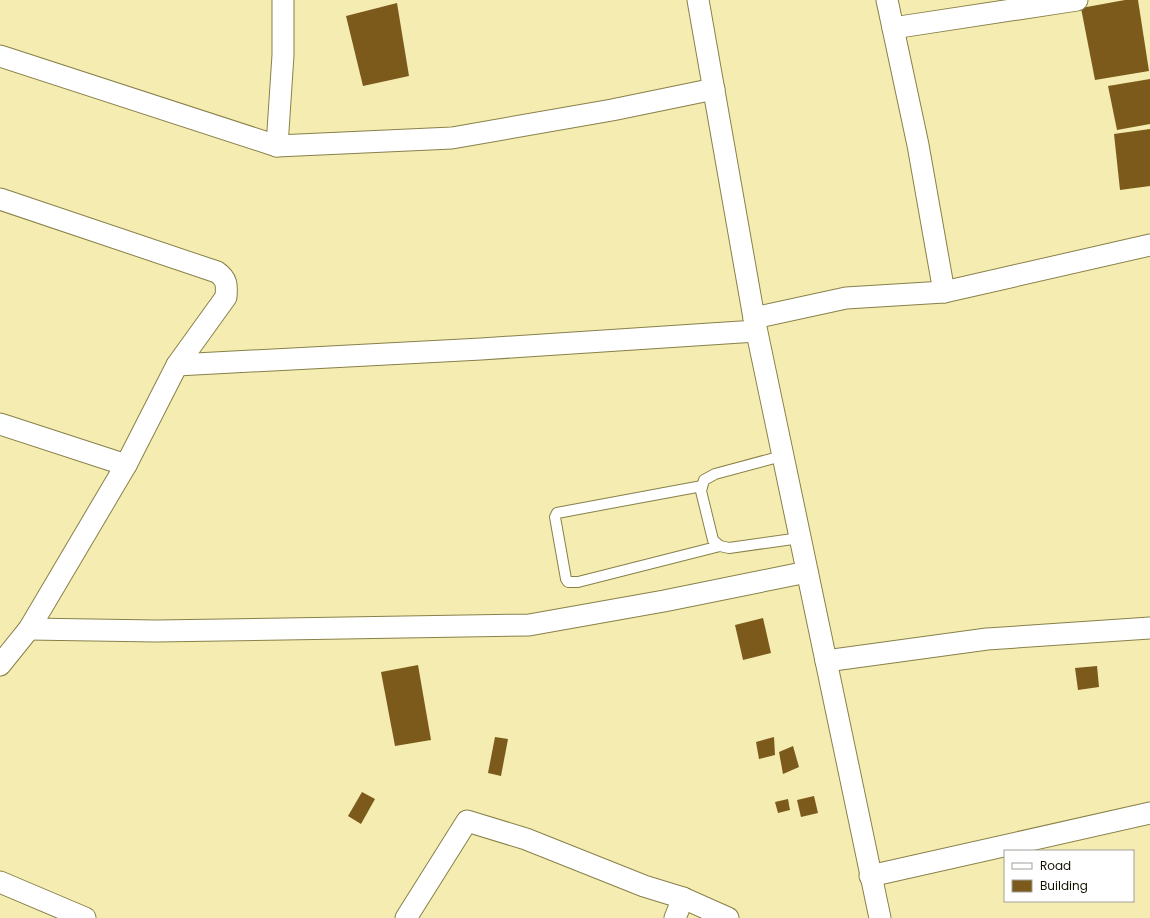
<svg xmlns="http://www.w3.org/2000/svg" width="1150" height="918" viewBox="0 0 1150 918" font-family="Poppins,sans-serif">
	<rect width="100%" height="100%" fill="#f5ecb2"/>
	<!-- building -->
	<g fill="#7b5a1b">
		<path d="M1125 0H1138L1149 71 1095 80 1081 8Z"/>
		<path d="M397 3 409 76 363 86 346 16Z"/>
		<path d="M1150 79V124L1117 130 1108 86Z"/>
		<path d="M1150 129V186L1120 190 1114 134Z"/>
		<path d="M763 618 771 653 743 660 735 625Z"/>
		<path d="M418 665 431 740 395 746 381 672Z"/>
		<path d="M1097 666 1099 687 1078 690 1075 668Z"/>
		<path d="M495 737 508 739 501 776 488 773Z"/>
		<path d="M774 737 775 755 759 759 756 742Z"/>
		<path d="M793 746 799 767 783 774 779 752Z"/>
		<path d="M362 792 375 799 361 824 348 816Z"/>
		<path d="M814 796 818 813 801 817 797 800Z"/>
		<path d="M788 799 790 810 778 813 775 802Z"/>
	</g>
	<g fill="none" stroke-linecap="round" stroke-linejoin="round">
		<defs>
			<g id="service">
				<path d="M782 456 715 474 704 480 701 491 713 540 720 546 729 548 800 538"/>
				<path d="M702 486 557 513 555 517 566 579 568 582H578L720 546"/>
			</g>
			<g id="minor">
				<path d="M698 0 754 318 880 918"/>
				<path d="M887 0 918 145 944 292"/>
				<path d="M893 28 1077 0"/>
				<path d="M0 56 277 146 452 138 612 110 714 89"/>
				<path d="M277 146 283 55V0"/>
				<path d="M0 199 217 272C227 279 227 285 226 297L177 365 126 465 29 629 0 665"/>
				<path d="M754 318 846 298 944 292 1150 245"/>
				<path d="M177 365 481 349 756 331"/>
				<path d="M0 424 126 465"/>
				<path d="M29 629 156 631 529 625 664 601 807 572"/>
				<path d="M826 661 987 639 1150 628"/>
				<path d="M870 876 1150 813"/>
				<path d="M0 882 85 918"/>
				<path d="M406 918 467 821 526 839 644 886 683 898 728 918"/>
				<path d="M675 918 683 898"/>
			</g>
		</defs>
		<!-- service casing -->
		<use href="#service" stroke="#888049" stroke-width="12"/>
		<!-- minor casing -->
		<use href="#minor" stroke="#888049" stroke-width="23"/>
		<!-- service -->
		<use href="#service" stroke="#fff" stroke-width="10"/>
		<!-- minor -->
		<use href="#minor" stroke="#fff" stroke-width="21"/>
	</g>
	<!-- legend -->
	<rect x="1004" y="850" width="130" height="52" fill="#ffffff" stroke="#a19f99"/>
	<rect x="1012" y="863" width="20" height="6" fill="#ffffff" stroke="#a19f99"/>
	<text x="1040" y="870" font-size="12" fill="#141000">Road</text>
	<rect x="1012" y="880" width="20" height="12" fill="#7b5a1b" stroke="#a19f99"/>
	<text x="1040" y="890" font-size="12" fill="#141000">Building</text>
</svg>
